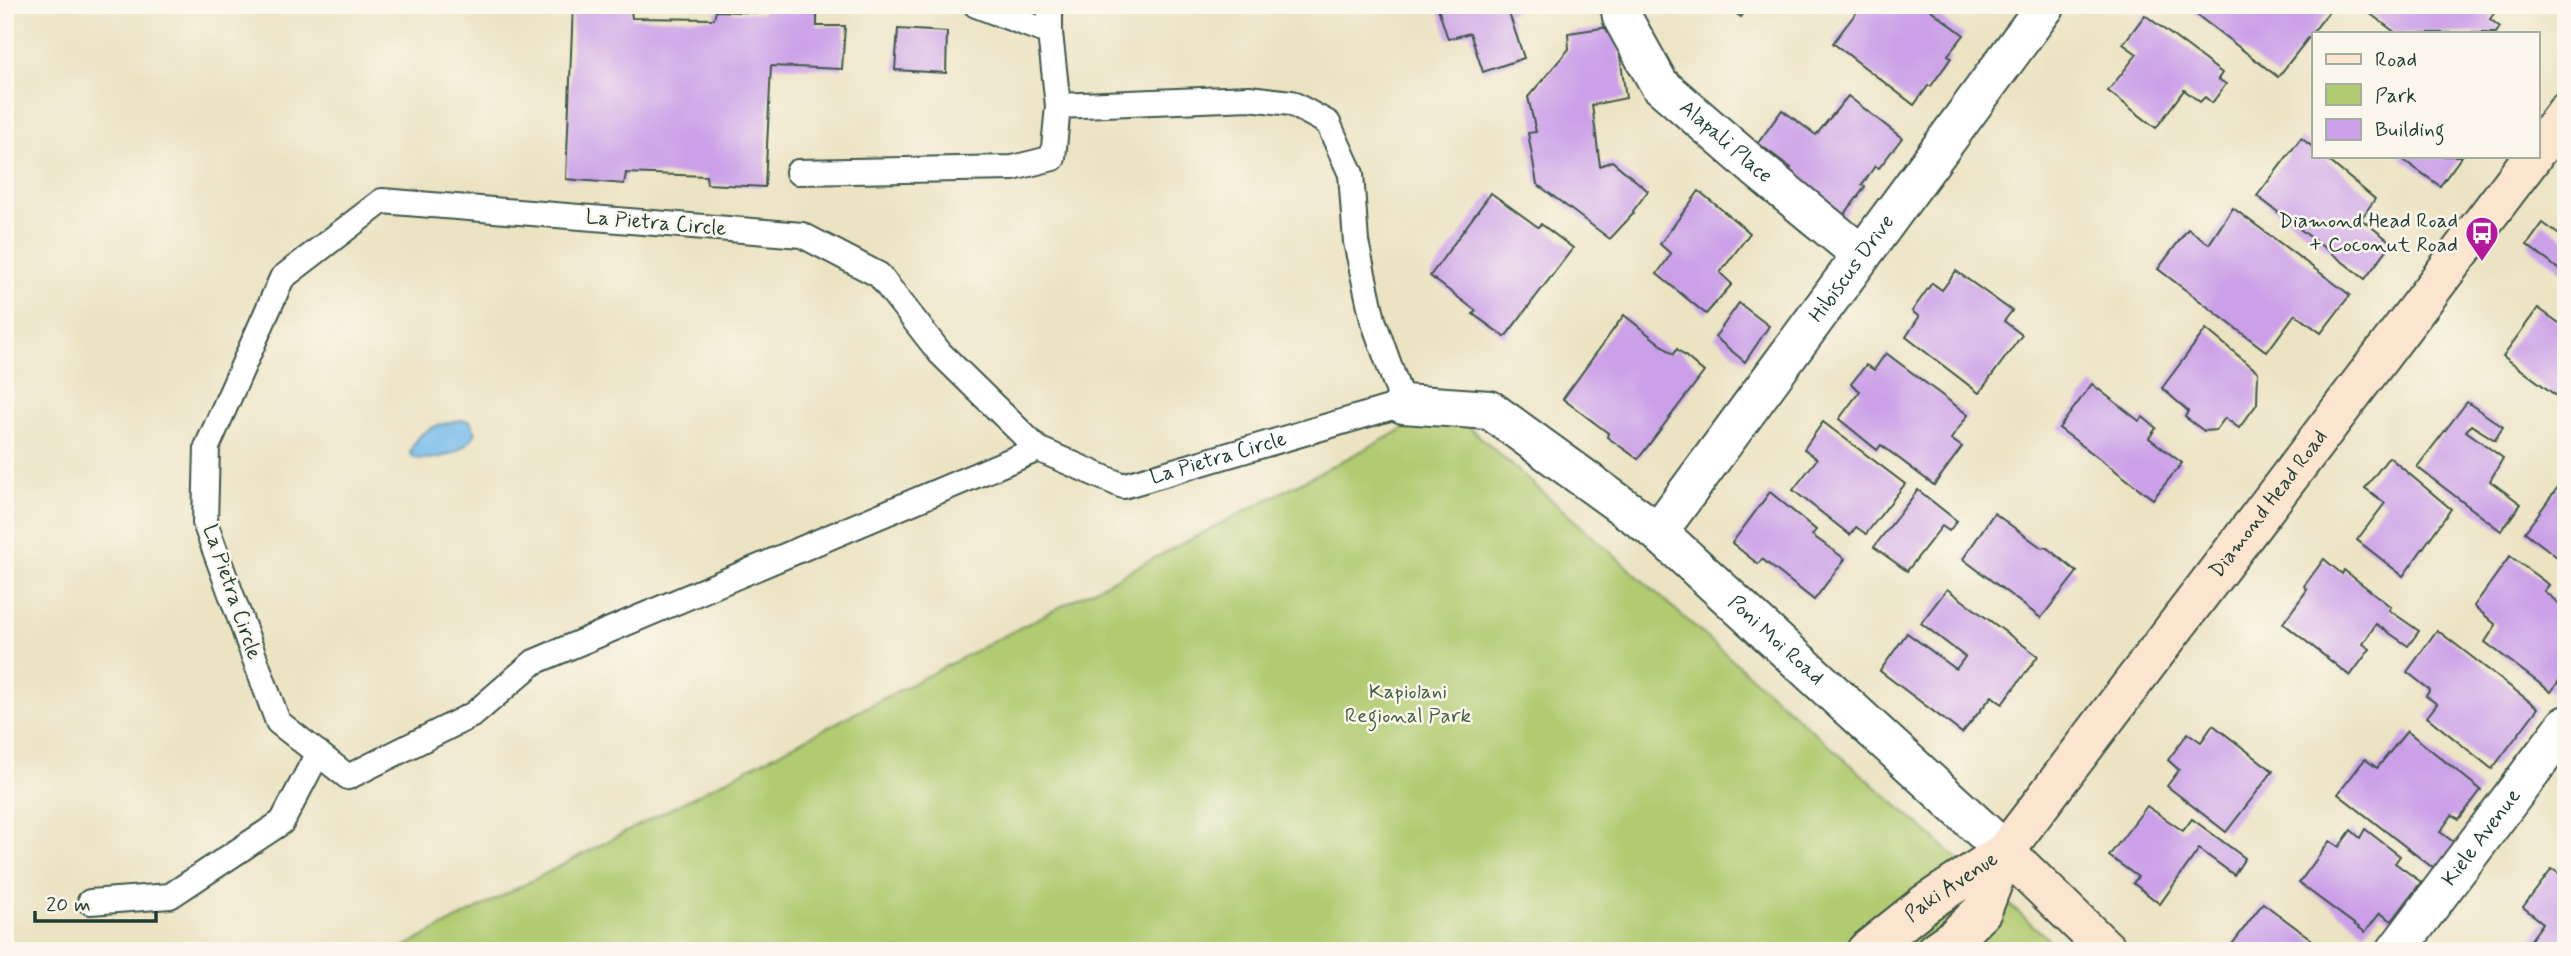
<svg xmlns="http://www.w3.org/2000/svg" width="2571" height="956" viewBox="0 0 2571 956" font-family="Mynerve,sans-serif">
	<rect width="100%" height="100%" fill="#fbf7ec"/>
	<filter id="ink" filterUnits="userSpaceOnUse"><feTurbulence type="fractalNoise" baseFrequency=".0143" numOctaves="2"/><feDisplacementMap in="SourceGraphic" scale="14" xChannelSelector="R" yChannelSelector="G"/><feConvolveMatrix kernelMatrix="1 2 1 2 8 2 1 2 1" color-interpolation-filters="sRGB"/></filter>
	<filter id="wash" filterUnits="userSpaceOnUse"><feTurbulence type="fractalNoise" baseFrequency=".00686" numOctaves="4" result="noise"/><feDisplacementMap in="SourceGraphic" scale="28" xChannelSelector="R" yChannelSelector="G"/><feGaussianBlur stdDeviation="1.57" result="paint"/><feColorMatrix in="noise" values="0 0 0 0 0 0 0 0 0 0 0 0 0 0 0 0 0 1.4 0 .05"/><feComposite in="paint" operator="in"/></filter>
	<g filter="url(#wash)">
		<rect width="100%" height="100%" fill="#ece3c3"/>
		<!-- green -->
		<path fill="#b1cb71" stroke="#688452" stroke-width="2" d="M1446 407 2062 951H396Z"/>
		<!-- water -->
		<path fill="#73baeb" stroke="#497c90" stroke-width="2" d="M462 420 470 421 476 433C463 454 438 461 414 458L410 452C419 428 438 424 462 420Z"/>
		<g id="blocks">
			<!-- building -->
			<g fill="#cba0e8">
				<path d="M573 5 631 9 632 18 714 19 716 11 763 13V5H817V26H845L842 69 771 66 765 187 707 184 706 176 626 173 624 184 566 179Z"/>
				<path d="M1437 5H1516L1517 10 1509 13 1524 58 1483 72 1470 33 1448 39Z"/>
				<path d="M1725 5H1750L1741 17Z"/>
				<path d="M1854 5H1924L1964 35 1948 55 1951 58 1931 86H1928L1914 105 1833 43 1859 9Z"/>
				<path d="M2184 5H2334L2278 77Z"/>
				<path d="M2363 5H2500L2490 19 2500 27 2496 33H2396L2361 7Z"/>
				<path d="M2145 15 2222 73 2218 79 2226 84 2212 103 2205 97 2200 102 2184 90 2156 128 2108 91 2137 54 2123 44Z"/>
				<path d="M1616 26 1626 98 1592 105 1600 166 1612 161 1648 191 1633 211 1634 213 1610 239 1537 184 1528 133 1536 132 1528 97 1569 49 1568 33Z"/>
				<path d="M898 29 947 32 946 73 895 70Z"/>
				<path d="M1848 96 1902 138 1879 168 1875 166 1862 185 1865 187 1840 220 1784 178 1791 168 1758 143 1782 110 1816 135Z"/>
				<path d="M2301 138 2314 148V156H2323L2375 199 2361 219 2392 243 2365 279 2257 196Z"/>
				<path d="M2398 156H2462L2440 186Z"/>
				<path d="M1699 191 1750 233 1720 273 1732 284 1706 314 1657 274 1671 254 1660 244Z"/>
				<path d="M1491 193 1538 227 1541 224 1573 248 1505 337 1473 314 1476 311 1430 276Z"/>
				<path d="M2233 208 2350 295 2321 333 2295 314 2267 352 2158 269 2188 229 2209 244Z"/>
				<path d="M2543 223 2566 240V275L2527 245Z"/>
				<path d="M1956 271 2012 311 2004 321 2022 335 1979 393 1906 337 1919 317 1912 311 1932 283 1942 290Z"/>
				<path d="M1739 303 1769 326 1745 362 1715 337Z"/>
				<path d="M2538 308 2566 328V403L2503 356Z"/>
				<path d="M1624 315 1673 354 1677 349 1704 372 1638 459 1607 437 1608 433 1563 399Z"/>
				<path d="M2206 329 2258 372 2257 404 2239 428 2225 418 2216 430 2204 431 2185 417 2188 411 2162 388Z"/>
				<path d="M1886 353 1968 415 1951 439 1962 447 1934 485 1881 445 1877 450 1839 419 1860 391 1851 384 1866 365 1874 370Z"/>
				<path d="M2092 384 2139 421 2143 417 2156 428 2149 438 2182 463 2153 499 2059 428Z"/>
				<path d="M2467 402 2503 427 2495 440 2471 425 2466 431 2503 458 2490 481 2521 504 2501 531 2417 467Z"/>
				<path d="M1823 422 1905 484 1866 534 1856 527 1850 535 1793 490 1817 459 1804 449Z"/>
				<path d="M2389 457 2451 509 2403 576 2357 540 2385 503 2365 488Z"/>
				<path d="M2566 476V564L2525 532Z"/>
				<path d="M1918 490 1957 521 1949 531 1942 526 1907 571 1874 547Z"/>
				<path d="M1770 492 1816 530 1812 535 1845 559 1814 600 1762 559 1758 564 1732 543Z"/>
				<path d="M1994 513 2042 548 2046 547 2077 572 2041 618 1963 559Z"/>
				<path d="M2510 556 2549 585 2544 591 2566 610V671L2551 692 2485 642 2496 625 2474 606Z"/>
				<path d="M2324 559 2342 574 2344 570 2391 607 2389 610 2419 631 2408 646 2376 624 2363 644 2370 649 2350 676 2283 623 2307 590 2304 586Z"/>
				<path d="M1947 589 2038 656 2002 704 1992 696 1962 733 1880 671 1907 633 1956 669 1965 657 1921 623Z"/>
				<path d="M2437 630 2538 708 2492 769 2427 717 2437 704 2426 696 2430 690 2407 672Z"/>
				<path d="M2213 725 2273 771 2226 832 2167 786 2179 770 2168 760 2188 733 2201 742Z"/>
				<path d="M2407 731 2481 790 2459 819 2452 815 2440 832 2462 848 2442 875 2338 794 2365 759 2377 768Z"/>
				<path d="M2147 806 2183 831 2192 819 2245 858 2234 875 2199 849 2160 904 2133 883 2138 877 2109 856Z"/>
				<path d="M2365 829 2400 856 2395 863 2421 882 2392 921 2380 913 2365 932 2299 883 2330 841 2339 847 2351 830 2360 838Z"/>
				<path d="M2552 869 2566 878V951H2543L2530 941 2543 923 2523 907Z"/>
				<path d="M2263 903 2327 951H2227Z"/>
			</g>
		</g>
	</g>
	<g filter="url(#ink)">
		<use href="#blocks" fill-opacity="0" stroke="#3e5649" stroke-width="2"/>
		<g fill="none" stroke-linecap="round" stroke-linejoin="round">
			<defs>
				<g id="lane">
					<path d="M976 5 1050 33"/>
					<path d="M798 172 1013 168 1053 158 1058 106"/>
					<path d="M382 201 802 235 879 275 940 353 1038 449 534 662 474 714 348 777 278 722 205 523 207 447 282 278Z"/>
					<path id="s1" d="M1038 449 1123 486 1403 404 1373 320 1356 242 1351 174 1328 123 1291 103 1249 98 1058 106 1050 33V5"/>
					<path d="M90 902 170 896 282 822 318 753"/>
				</g>
				<g id="street">
					<path id="s2" d="M1620 5 1622 17 1659 84 1756 168 1862 255"/>
					<path id="s3" d="M1403 404 1490 410 1658 532 2005 851"/>
					<path id="s4" d="M1658 532 2046 5"/>
					<path id="s5" d="M2396 951 2566 725"/>
				</g>
				<g id="secondary">
					<path d="M2538 149 2566 112"/>
					<path d="M2005 851 2108 951"/>
					<path id="s6" d="M1866 951 1926 903 2005 851"/>
					<path id="s7" d="M1935 951 1955 937 1982 911 2005 851 2533 156"/>
				</g>
			</defs>
			<!-- lane casing -->
			<use href="#lane" stroke="#3e5649" stroke-width="28"/>
			<!-- street casing -->
			<use href="#street" stroke="#3e5649" stroke-width="42"/>
			<!-- secondary casing -->
			<use href="#secondary" stroke="#3e5649" stroke-width="42"/>
			<!-- lane -->
			<use href="#lane" stroke="#fff" stroke-width="24"/>
			<!-- street -->
			<use href="#street" stroke="#fff" stroke-width="38"/>
			<!-- secondary -->
			<use href="#secondary" stroke="#fbe5cf" stroke-width="38"/>
		</g>
	</g>
	<!-- icons -->
	<defs>
		<symbol id="bus-pin" viewBox="-11 -11 22 30"><path d="M0 17L-7.5 6A9.5 9.5 0 1 1 7.5 6Z" fill="#b5179e" stroke="#fbf7ec"/><path d="M-5-6H5V4H4V6H2V4H-2V6H-4V4H-5ZM-3.5-4V0h7V-4ZM-3.5 1.2v1.5H-2V1.2ZM2 1.2v1.5H3.5V1.2Z" fill="#fff"/></symbol>
	</defs>
	<g fill-rule="evenodd">
		<use href="#bus-pin" x="2463" y="214" width="38" height="52"/>
	</g>
	<g text-anchor="middle" dominant-baseline="central" stroke-width="5" stroke-linejoin="round" paint-order="stroke">
		<!-- street labels -->
		<g font-size="21" fill="#1f3d34" stroke="#fbf7ec">
			<text stroke="none"><textPath href="#s2" startOffset="177">Alapali Place</textPath></text>
			<text transform="translate(656 223) rotate(5)">La Pietra Circle</text>
			<text stroke="none"><textPath href="#s4" startOffset="327">Hibiscus Drive</textPath></text>
			<text stroke="none"><textPath href="#s1" startOffset="192">La Pietra Circle</textPath></text>
			<text stroke="none"><textPath href="#s7" startOffset="562">Diamond Head Road</textPath></text>
			<text transform="translate(232 592) rotate(71)">La Pietra Circle</text>
			<text stroke="none"><textPath href="#s3" startOffset="455">Poni Moi Road</textPath></text>
			<text stroke="none"><textPath href="#s5" startOffset="142">Kiele Avenue</textPath></text>
			<text stroke="none"><textPath href="#s6" startOffset="107">Paki Avenue</textPath></text>
		</g>
		<!-- poi labels -->
		<g font-size="21" fill="#1f3d34" stroke="#fbf7ec" text-anchor="end">
			<text x="2458" y="221">Diamond Head Road<tspan x="2458" dy="24">+ Coconut Road</tspan></text>
		</g>
		<!-- park labels -->
		<g font-size="21" fill="#446043" stroke="#fbf7ec">
			<text x="1408" y="692">Kapiolani<tspan x="1408" dy="24">Regional Park</tspan></text>
		</g>
	</g>
	<!-- margin -->
	<rect width="2571" height="956" fill="none" stroke="#fbf7ec" stroke-width="28"/>
	<!-- legend -->
	<rect x="2312" y="32" width="228" height="126" fill="#fbf7ec" stroke="#a3ada2" stroke-width="2"/>
	<rect x="2326" y="54" width="35" height="10" fill="#fbe5cf" stroke="#a3ada2" stroke-width="2"/>
	<text x="2375" y="66" font-size="21" fill="#1f3d34">Road</text>
	<rect x="2326" y="84" width="35" height="21" fill="#b1cb71" stroke="#a3ada2" stroke-width="2"/>
	<text x="2375" y="102" font-size="21" fill="#1f3d34">Park</text>
	<rect x="2326" y="119" width="35" height="21" fill="#cba0e8" stroke="#a3ada2" stroke-width="2"/>
	<text x="2375" y="136" font-size="21" fill="#1f3d34">Building</text>
	<!-- scale -->
	<path d="M35 911v10h121v-10" fill="none" stroke="#1f3d34" stroke-width="3.5"/>
	<text x="46" y="911" font-size="21" fill="#1f3d34" stroke="#fbf7ec" stroke-width="5" paint-order="stroke">20 m</text>
</svg>
